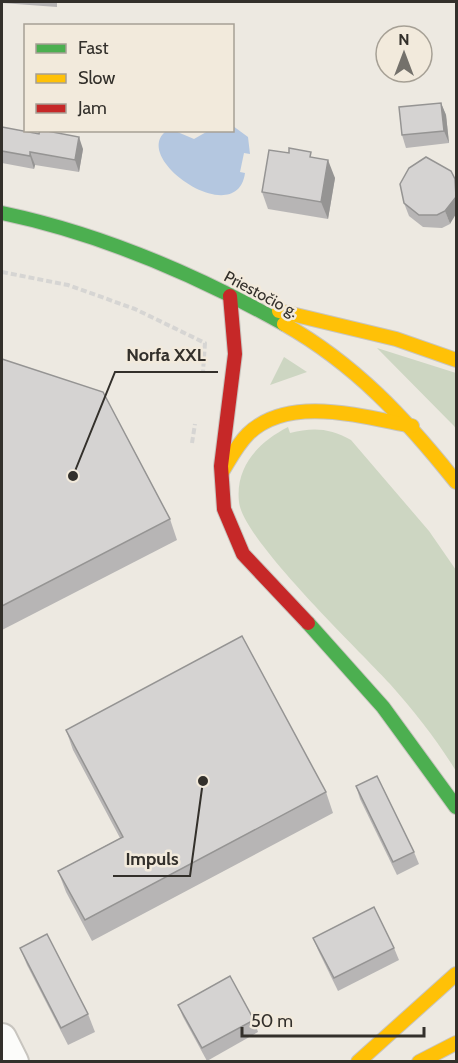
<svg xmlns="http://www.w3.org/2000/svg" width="458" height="1063" viewBox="0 0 458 1063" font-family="Cabin,sans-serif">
	<rect width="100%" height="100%" fill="#ede9e1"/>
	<!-- green -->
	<g fill="#cdd6c2">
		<path d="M377 348 456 373V429L454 426Z"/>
		<path d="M284 357 307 372 270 385Z"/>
		<path d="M288 427 290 433C313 427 330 428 351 440L429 531 456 570V771C437 740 414 711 390 684 359 650 243 540 239 502 235 466 259 442 288 427Z"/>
	</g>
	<!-- water -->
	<path fill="#b4c7e0" d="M233 126 248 137 250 154 244 153 240 172 245 173C237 231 132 160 165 132L175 131 194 139 208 131 232 130Z"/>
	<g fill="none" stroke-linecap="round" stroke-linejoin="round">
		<defs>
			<path id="street" d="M2 1038 14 1062"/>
			<g id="fast">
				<path d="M2 213C102 234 195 274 284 324"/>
				<path d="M308 623 383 707 456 807"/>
			</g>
			<g id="slow">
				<path d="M279 311 396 339 456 360"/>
				<path d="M284 324C355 364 406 419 456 482"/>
				<path d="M222 472C230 459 237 445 248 434 289 394 363 417 412 426"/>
				<path d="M358 1062 456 974"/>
				<path d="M419 1062 456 1043"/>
			</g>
			<path id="jam" d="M230 296 235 354 221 466 224 509 243 554 308 623"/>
		</defs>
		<!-- street casing -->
		<use href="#street" stroke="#c8c5bf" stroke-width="32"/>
		<!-- fast casing -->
		<use href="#fast" stroke="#c8c5bf" stroke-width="16"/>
		<!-- slow casing -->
		<use href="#slow" stroke="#c8c5bf" stroke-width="16"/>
		<!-- jam casing -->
		<use href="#jam" stroke="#c8c5bf" stroke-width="16"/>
		<!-- path -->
		<g stroke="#d6d5d3" stroke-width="4" stroke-dasharray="6 3" stroke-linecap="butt">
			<path d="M2 272 68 285 135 309 205 343 203 372"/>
			<path d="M192 443 195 424"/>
		</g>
		<!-- street -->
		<use href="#street" stroke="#fcfcfa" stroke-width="28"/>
		<!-- fast -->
		<use href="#fast" stroke="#4caf50" stroke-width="14"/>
		<!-- slow -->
		<use href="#slow" stroke="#ffc107" stroke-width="14"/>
		<!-- jam -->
		<use href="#jam" stroke="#c62828" stroke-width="14"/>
	</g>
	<!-- wall -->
	<g fill="#b7b5b5">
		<path d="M2 2H57V7L2 3Z"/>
		<path d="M441 103 446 115 449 143 406 148 402 135Z"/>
		<path d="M2 127 83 149 79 172 35 165 34 169 2 163Z"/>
		<path d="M426 157 450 224 442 228 423 227 409 216 404 203Z"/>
		<path d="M313 158 335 178 328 219 268 209 262 192Z"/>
		<path d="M2 359 170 519 177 540 2 630Z"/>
		<path d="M66 730 326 792 333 813 92 941 66 892 58 871 120 838 73 750Z"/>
		<path d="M356 786 414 852 419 864 397 875 360 799Z"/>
		<path d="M313 938 394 948 399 960 338 991 318 950Z"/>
		<path d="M20 948 88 1014 95 1032 68 1045 27 965Z"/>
		<path d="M178 1005 254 1020 258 1032 207 1061 183 1017Z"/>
	</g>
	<!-- shaded-wall -->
	<g fill="#959493">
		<path d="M441 103 446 115 449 143 444 131Z"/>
		<path d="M79 137 83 149 79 172 75 160Z"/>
		<path d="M30 152 35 165 34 169 30 156Z"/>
		<path d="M328 160 335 178 328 219 321 202Z"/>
		<path d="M455 179 456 182V214L450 224 445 211Z"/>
	</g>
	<!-- building -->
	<g fill="#d5d3d2" stroke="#959493" stroke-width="1.5">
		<path d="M441 103 444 131 402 135 399 107Z"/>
		<path d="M2 127 39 134 40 130H42L79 137 75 160 30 152V156L2 151Z"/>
		<path d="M289 148 311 152 310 157 328 160 321 202 262 192 269 150 289 153Z"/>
		<path d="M426 157 451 171 455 179 456 197 445 211 437 215H419L404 203 400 184 409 168Z"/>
		<path d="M2 359 103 392 170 519 2 606Z"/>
		<path d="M242 636 326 792 85 920 58 871 123 837 66 730Z"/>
		<path d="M377 776 414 852 393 862 356 786Z"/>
		<path d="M374 907 394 948 334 978 313 938Z"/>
		<path d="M47 934 88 1014 61 1028 20 948Z"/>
		<path d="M230 976 254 1020 202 1048 178 1005Z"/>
	</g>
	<g text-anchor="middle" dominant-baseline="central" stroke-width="5" stroke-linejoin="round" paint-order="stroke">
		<!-- street labels -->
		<g font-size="16" fill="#33302b" stroke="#f2eadc">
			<text transform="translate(261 294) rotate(28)">Priestočio g.</text>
		</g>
	</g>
	<!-- callouts -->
	<path fill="none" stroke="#33302b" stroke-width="2" d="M73 476L115 372H218M203 781L190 876H113"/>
	<g fill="#33302b" stroke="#f2eadc" stroke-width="2">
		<circle cx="73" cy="476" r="6"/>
		<circle cx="203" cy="781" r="6"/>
	</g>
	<g font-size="18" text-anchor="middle" font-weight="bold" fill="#33302b" stroke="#f2eadc" stroke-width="5" stroke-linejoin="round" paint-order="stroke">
		<text x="166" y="361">Norfa XXL</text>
		<text x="152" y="865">Impuls</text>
	</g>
	<!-- border -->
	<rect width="458" height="1063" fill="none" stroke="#33302b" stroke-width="6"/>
	<!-- legend -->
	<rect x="24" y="24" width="210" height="108" fill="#f2eadc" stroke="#a6a095" stroke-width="1.5"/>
	<rect x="36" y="44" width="30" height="9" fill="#4caf50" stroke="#a6a095" stroke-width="1.5"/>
	<text x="78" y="54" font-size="18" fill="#33302b">Fast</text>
	<rect x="36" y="74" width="30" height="9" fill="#ffc107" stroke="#a6a095" stroke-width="1.5"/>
	<text x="78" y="84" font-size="18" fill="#33302b">Slow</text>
	<rect x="36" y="104" width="30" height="9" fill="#c62828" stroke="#a6a095" stroke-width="1.5"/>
	<text x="78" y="114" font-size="18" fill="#33302b">Jam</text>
	<!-- north arrow -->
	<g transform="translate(404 54)"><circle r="28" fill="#f2eadc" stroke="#a6a095" stroke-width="1.5"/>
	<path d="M0-4.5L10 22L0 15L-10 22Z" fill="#74716b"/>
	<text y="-9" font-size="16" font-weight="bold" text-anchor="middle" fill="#33302b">N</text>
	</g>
	<!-- scale -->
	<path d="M242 1027v9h182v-9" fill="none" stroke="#33302b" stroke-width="3"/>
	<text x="251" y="1027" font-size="18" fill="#33302b" stroke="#f2eadc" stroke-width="4.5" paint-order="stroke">50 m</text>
</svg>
